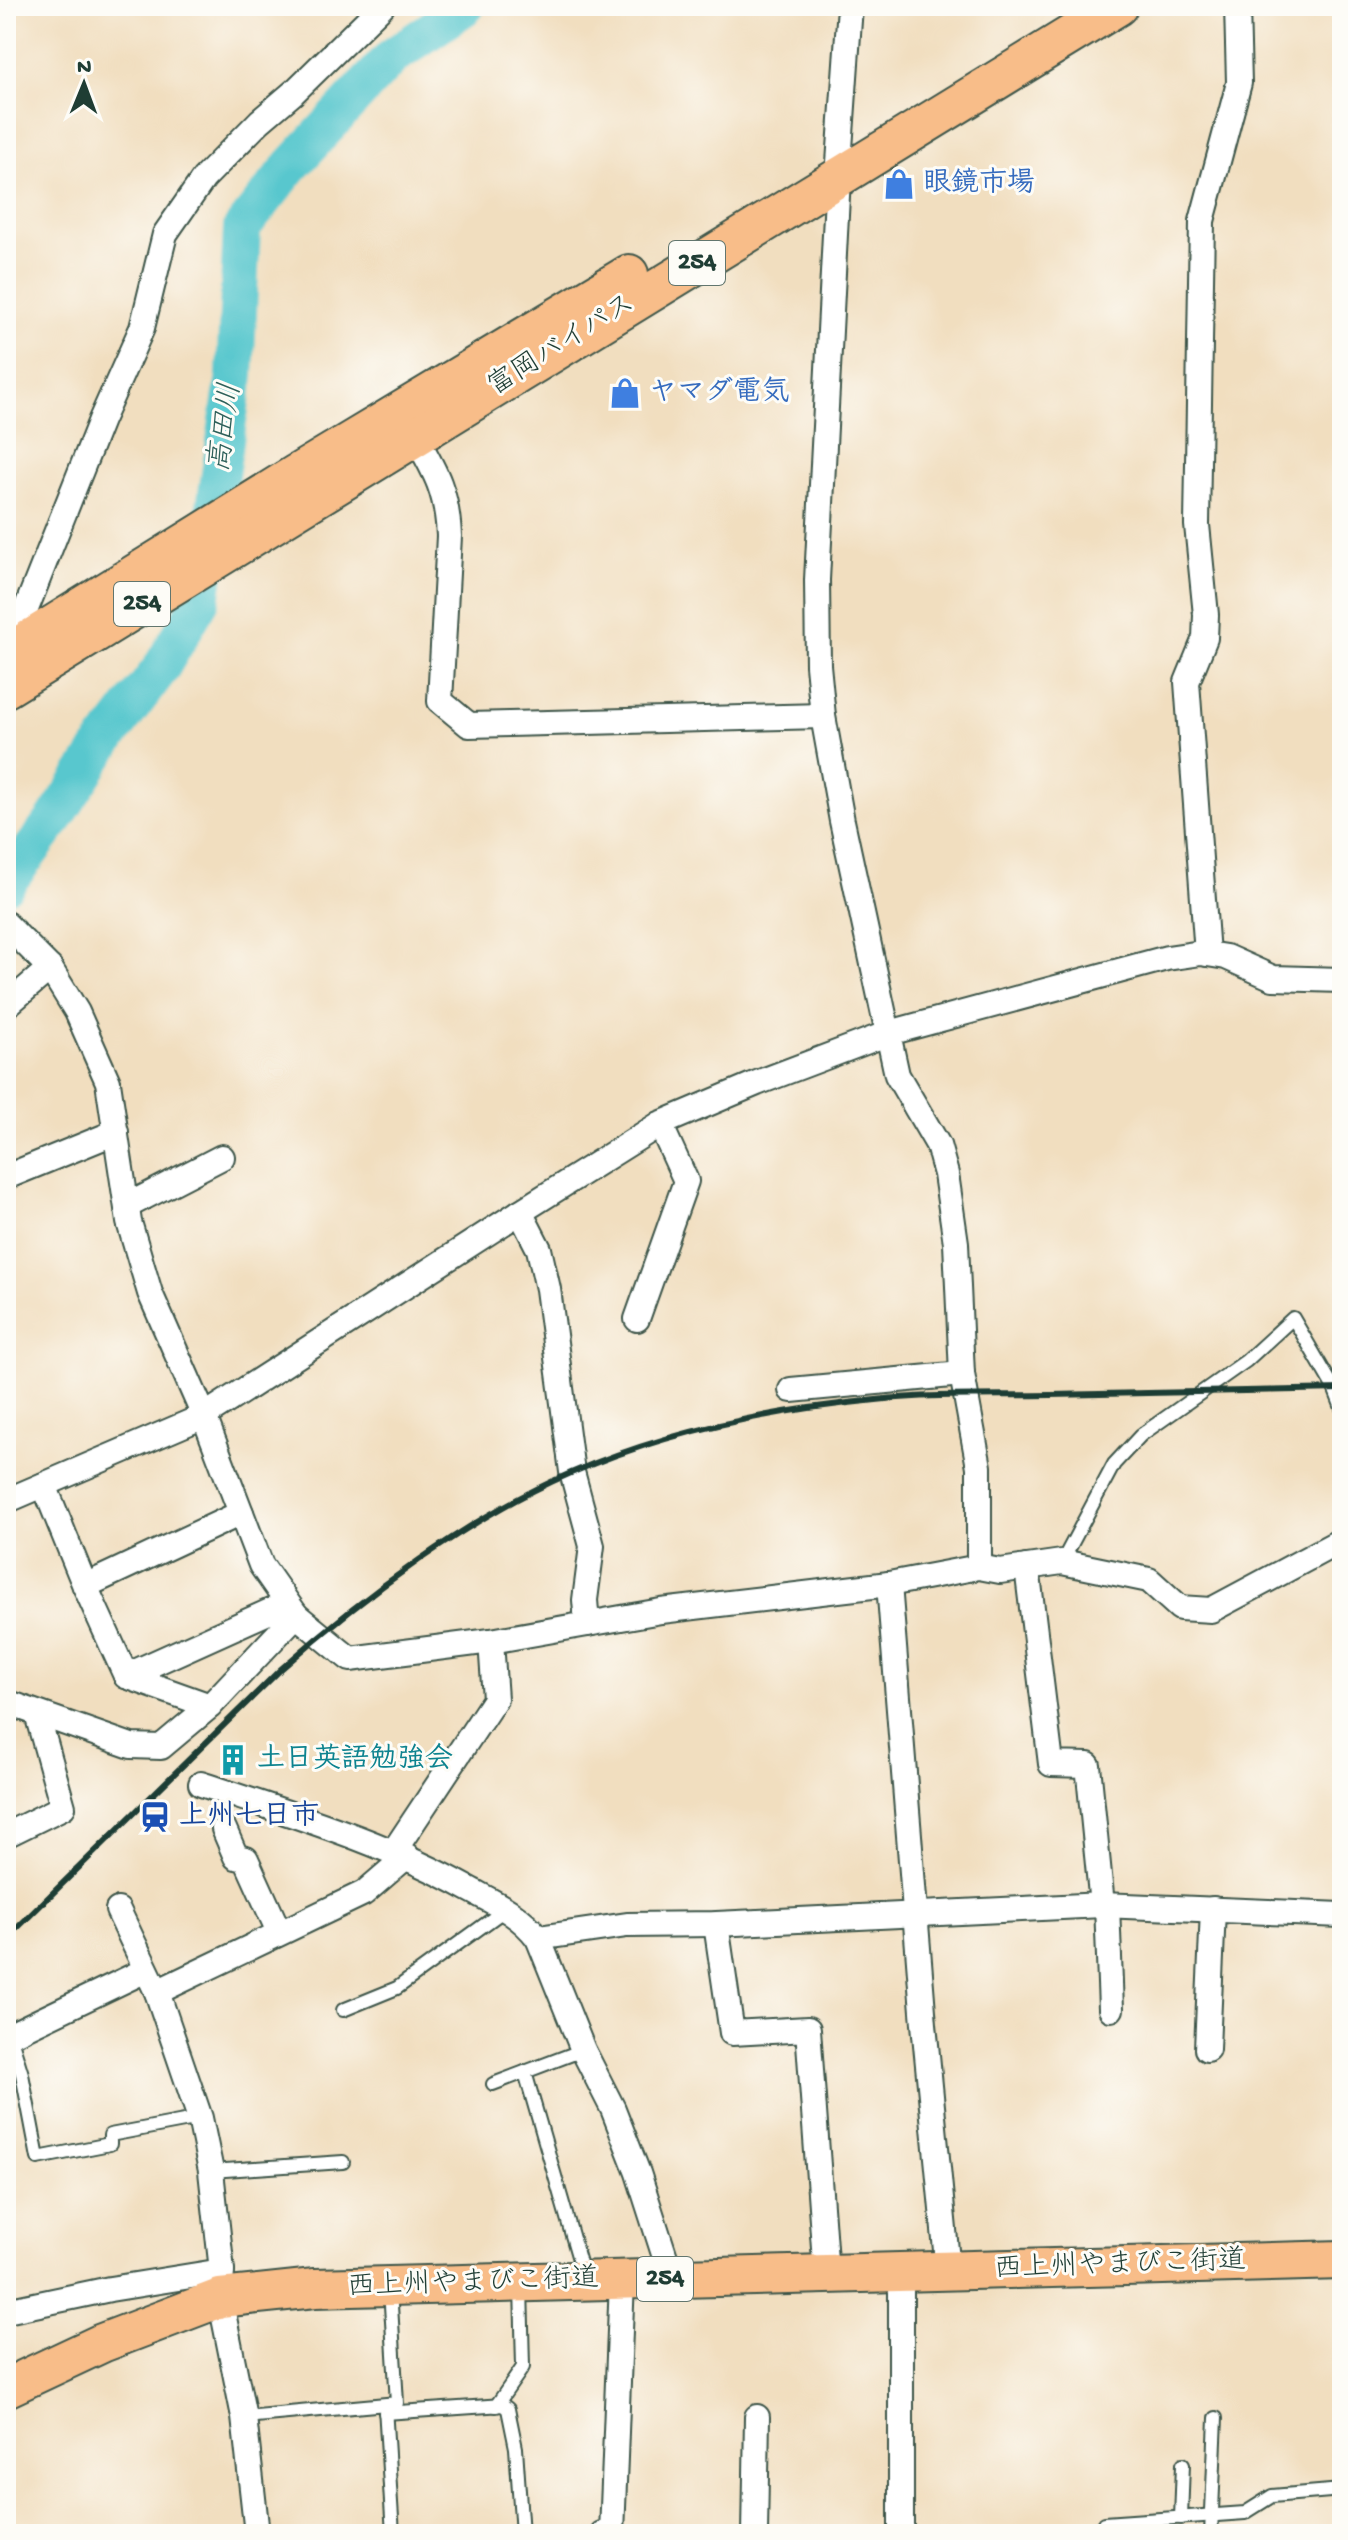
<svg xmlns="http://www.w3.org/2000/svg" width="1348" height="2540" viewBox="0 0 1348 2540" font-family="'Gochi Hand','Klee One',sans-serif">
	<rect width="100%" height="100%" fill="#fdfcf7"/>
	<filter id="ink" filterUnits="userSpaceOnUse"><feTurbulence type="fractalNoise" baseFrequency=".0125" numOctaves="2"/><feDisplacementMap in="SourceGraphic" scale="16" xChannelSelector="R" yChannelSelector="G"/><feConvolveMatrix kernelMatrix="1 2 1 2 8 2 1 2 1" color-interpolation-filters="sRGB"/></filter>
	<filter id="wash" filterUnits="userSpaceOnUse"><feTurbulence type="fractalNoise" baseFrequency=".006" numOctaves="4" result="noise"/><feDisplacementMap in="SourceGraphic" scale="32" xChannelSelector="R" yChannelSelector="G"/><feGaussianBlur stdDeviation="1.8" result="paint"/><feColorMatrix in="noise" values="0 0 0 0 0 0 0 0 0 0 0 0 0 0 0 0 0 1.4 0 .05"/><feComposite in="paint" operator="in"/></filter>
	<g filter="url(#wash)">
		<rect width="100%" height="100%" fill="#f1debf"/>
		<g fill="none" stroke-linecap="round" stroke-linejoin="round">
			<!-- river -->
			<path stroke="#59c7ce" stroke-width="38" d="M6 884 54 820 103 745 161 668 201 600 235 375 242 228 291 166 392 57 466 6"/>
		</g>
	</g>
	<g filter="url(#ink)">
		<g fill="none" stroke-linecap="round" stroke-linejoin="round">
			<defs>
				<g id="service">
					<path d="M1062 1562 1114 1464 1141 1435 1246 1361 1293 1318 1335 1390 1342 1408"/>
					<path d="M343 2010 397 1988 506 1909"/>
					<path d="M10 2035 22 2074 38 2158 110 2144V2135L200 2118"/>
					<path d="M525 2072 584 2277"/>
					<path d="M493 2084 583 2050"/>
					<path d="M211 2171 343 2162"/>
					<path d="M496 2406 523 2367 521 2286"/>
					<path d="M385 2407 393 2534"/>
					<path d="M385 2413 503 2405 508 2409 516 2448 522 2534"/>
					<path d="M244 2417 397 2403 390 2289"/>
					<path d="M1181 2518 1183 2464"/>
					<path d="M1103 2534 1104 2523 1245 2513 1272 2496 1342 2490"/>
					<path d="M1211 2534 1216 2418"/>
				</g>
				<g id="minor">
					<path d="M850 6 838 177 817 580 818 665 823 716 842 821 897 1075 938 1145 946 1174 956 1243 962 1374 979 1467V1567"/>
					<path d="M415 436C436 473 447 492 449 536L440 701 469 725 823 716"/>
					<path d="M6 621 26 609 101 420 142 328 165 234 204 178 260 121 294 92 382 6"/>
					<path d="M6 924 50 968 77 1012 108 1082 129 1222 150 1293 204 1416 261 1565 296 1615 210 1706 161 1747 131 1746 6 1702"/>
					<path d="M1207 954 1187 682 1205 638 1206 615 1197 525 1202 221 1239 83 1237 6"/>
					<path d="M6 1006 50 968"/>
					<path d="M6 1177 116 1132"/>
					<path d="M127 1206 222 1157"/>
					<path d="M520 1212 539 1249 548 1289 572 1472 592 1546 585 1600 587 1624"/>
					<path d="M637 1319 686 1181 660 1124"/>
					<path d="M791 1390 962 1374"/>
					<path d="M44 1485 85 1586 126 1676 210 1706"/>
					<path d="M6 1501 204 1416 520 1212 660 1124 757 1083 889 1033 1167 958 1201 953 1226 957 1273 978 1342 980"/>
					<path d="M1027 1567 1051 1764 1088 1765 1102 1905"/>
					<path d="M889 1584 924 2024 948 2271"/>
					<path d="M85 1586 241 1513"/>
					<path d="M296 1615 350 1659 491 1641 661 1611 889 1584 979 1567 1000 1571 1062 1562 1149 1580 1180 1608 1211 1610 1342 1540"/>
					<path d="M126 1676 286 1604"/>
					<path d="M201 1784C293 1815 385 1842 469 1889 495 1903 520 1914 538 1938L627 1925 716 1924 1102 1905 1342 1915"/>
					<path d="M224 1829 236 1857 246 1859 279 1932"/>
					<path d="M6 1835 63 1807 37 1714"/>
					<path d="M394 1851 495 1699 491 1641"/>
					<path d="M1107 1905 1111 2009"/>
					<path d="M118 1910 157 1992 200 2118 211 2171 222 2271 220 2298 244 2417 257 2534"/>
					<path d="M716 1924 732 2033 808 2029 826 2275"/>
					<path d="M538 1938 583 2050 613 2109 638 2173 672 2279"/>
					<path d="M157 1992 364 1893 407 1856"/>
					<path d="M6 2037 146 1970"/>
					<path d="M1207 2049 1213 1909"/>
					<path d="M6 2311 110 2289 222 2271"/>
					<path d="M602 2534 612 2533 622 2280"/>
					<path d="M755 2534 757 2417"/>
					<path d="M901 2534V2273"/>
				</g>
				<g id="trunk">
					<path d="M6 654 296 474 629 274"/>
					<path d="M6 688 1118 6"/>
					<path d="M6 2388 102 2343 220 2298 315 2288 1342 2260"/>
				</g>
			</defs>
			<!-- service casing -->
			<use href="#service" stroke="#3e5549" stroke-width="16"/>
			<!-- minor casing -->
			<use href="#minor" stroke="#3e5549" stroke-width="28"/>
			<!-- trunk casing -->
			<use href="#trunk" stroke="#3e5549" stroke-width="42"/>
			<!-- service -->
			<use href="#service" stroke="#fff" stroke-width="12"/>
			<!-- minor -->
			<use href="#minor" stroke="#fff" stroke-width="24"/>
			<!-- trunk -->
			<use href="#trunk" stroke="#f8bd89" stroke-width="38"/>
			<!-- rail -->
			<path stroke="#1f3d34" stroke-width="6" d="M6 1939 281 1669C362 1597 471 1516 571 1473 667 1431 772 1410 876 1400 934 1394 993 1396 1051 1395 1148 1393 1245 1391 1342 1389"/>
		</g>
	</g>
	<!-- icons -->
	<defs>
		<symbol id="shop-bare" viewBox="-9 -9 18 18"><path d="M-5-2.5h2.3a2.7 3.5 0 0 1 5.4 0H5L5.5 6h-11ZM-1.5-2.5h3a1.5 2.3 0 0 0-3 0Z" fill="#3f7fe0" stroke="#fdfcf7" stroke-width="2.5" paint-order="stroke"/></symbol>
		<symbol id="building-bare" viewBox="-9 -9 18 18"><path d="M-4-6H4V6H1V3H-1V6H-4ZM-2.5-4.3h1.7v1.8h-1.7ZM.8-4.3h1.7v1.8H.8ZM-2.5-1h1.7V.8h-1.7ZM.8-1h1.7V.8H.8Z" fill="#0f9aa8" stroke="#fdfcf7" stroke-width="2.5" paint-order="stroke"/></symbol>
		<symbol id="station-bare" viewBox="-9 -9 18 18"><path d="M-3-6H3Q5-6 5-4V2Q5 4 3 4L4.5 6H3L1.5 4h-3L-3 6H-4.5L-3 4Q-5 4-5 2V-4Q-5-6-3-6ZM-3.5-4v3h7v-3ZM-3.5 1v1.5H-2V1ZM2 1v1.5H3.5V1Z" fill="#1a4fb4" stroke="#fdfcf7" stroke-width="2.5" paint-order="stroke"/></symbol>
	</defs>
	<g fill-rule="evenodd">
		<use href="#shop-bare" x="877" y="162" width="44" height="44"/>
		<use href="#shop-bare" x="603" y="371" width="44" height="44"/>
		<use href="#building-bare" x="211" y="1738" width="44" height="44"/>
		<use href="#station-bare" x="133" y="1795" width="44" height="44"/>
	</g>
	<g text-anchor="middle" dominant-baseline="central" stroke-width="6" stroke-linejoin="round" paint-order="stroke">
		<!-- shield labels -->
		<g fill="#fdfcf7" stroke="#62766e" stroke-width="2">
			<rect x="669" y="241" width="56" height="44" rx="6"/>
			<rect x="114" y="582" width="56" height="44" rx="6"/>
			<rect x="637" y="2257" width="56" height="44" rx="6"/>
		</g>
		<g font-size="26" font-weight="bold" fill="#1f3d34">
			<text x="697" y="263">254</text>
			<text x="142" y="604">254</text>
			<text x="665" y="2279">254</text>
		</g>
		<!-- shop labels -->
		<g font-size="28" font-weight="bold" fill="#366cbe" stroke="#fdfcf7" text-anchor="start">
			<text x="923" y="184">眼鏡市場</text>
			<text x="649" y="393">ヤマダ電気</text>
		</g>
		<!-- street labels -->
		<g font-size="28" fill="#1f3d34" stroke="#fdfcf7">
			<text transform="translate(562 346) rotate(-32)">富岡バイパス</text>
			<text transform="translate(1120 2266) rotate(-2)">西上州やまびこ街道</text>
			<text transform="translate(473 2284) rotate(-2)">西上州やまびこ街道</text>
		</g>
		<!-- culture labels -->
		<g font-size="28" font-weight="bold" fill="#0d838f" stroke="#fdfcf7" text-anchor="start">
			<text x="257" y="1760">土日英語勉強会</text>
		</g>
		<!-- transit labels -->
		<g font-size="28" font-weight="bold" fill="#164399" stroke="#fdfcf7" text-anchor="start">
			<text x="179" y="1817">上州七日市</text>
		</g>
		<!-- water labels -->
		<g font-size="30" font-style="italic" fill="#2e605a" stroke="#fdfcf7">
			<text transform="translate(227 428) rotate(-82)">高田川</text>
		</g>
	</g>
	<!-- margin -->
	<rect width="1348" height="2540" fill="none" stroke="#fdfcf7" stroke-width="32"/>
	<!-- north arrow -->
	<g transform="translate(84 84) rotate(1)" stroke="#fdfcf7" stroke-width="6" paint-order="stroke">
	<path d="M0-6L14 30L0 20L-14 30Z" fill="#1f3d34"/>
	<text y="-12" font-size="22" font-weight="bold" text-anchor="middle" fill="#1f3d34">N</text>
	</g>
</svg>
